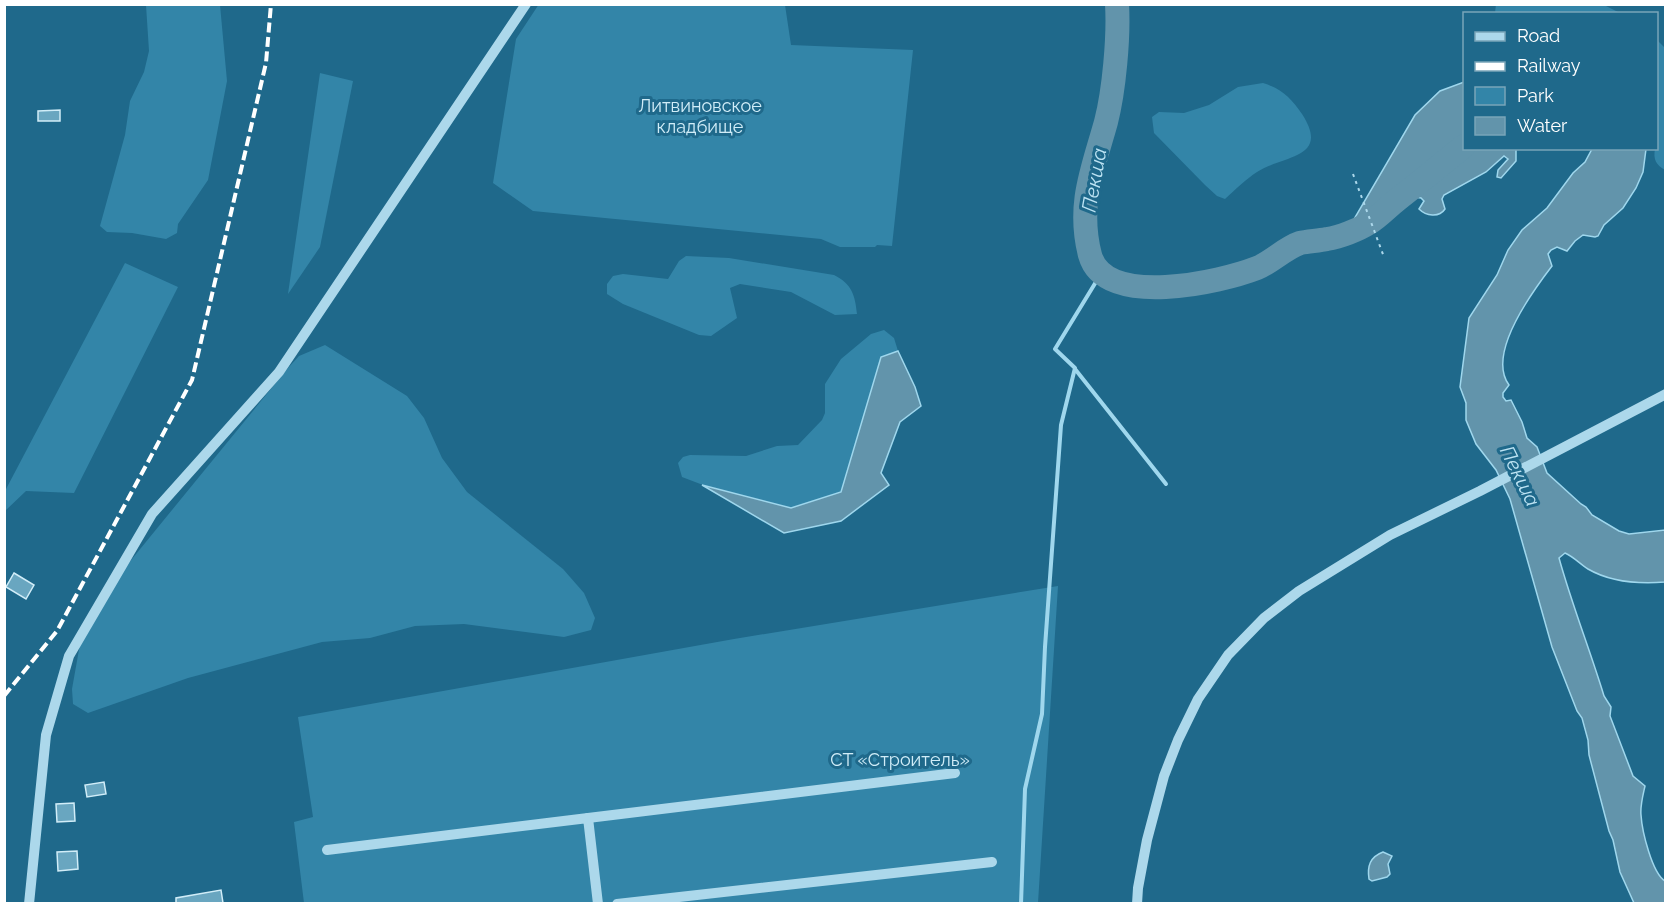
<svg xmlns="http://www.w3.org/2000/svg" width="1670" height="908" viewBox="0 0 1670 908" font-family="Raleway,sans-serif">
	<rect width="100%" height="100%" fill="#1f698b"/>
	<!-- green -->
	<g fill="#3385a8">
		<path d="M539 4 785 5 791 45 913 50 892 246 877 245 875 247H840L821 239 533 211 493 183 516 39Z"/>
		<path d="M1496 4 1604 5 1620 13H1495Z"/>
		<path d="M146 5H220L227 81 208 180 178 224 177 233 166 239 132 233 107 232 100 226 125 135 130 101 144 72 149 51Z"/>
		<path d="M1657 40 1665 48V170C1656 165 1653 159 1655 149L1656 148 1658 116 1656 110Z"/>
		<path d="M320 73 353 81 320 247 288 294Z"/>
		<path d="M1263 83C1282 89 1291 98 1302 114 1331 159 1283 155 1257 172 1246 179 1235 190 1225 199L1217 196 1205 185 1154 133 1152 117 1159 112 1184 113 1209 105 1238 87Z"/>
		<path d="M686 256 729 258 834 275C852 284 855 295 857 314L835 315 791 292 740 284 730 288 737 318 711 336 699 335 623 304 607 294V284L613 276 623 274 668 279 679 261Z"/>
		<path d="M125 263 178 287 74 493 26 491 5 511V491Z"/>
		<path d="M884 330 894 338 898 351 881 357 841 492 791 508 703 485 682 477 678 463 683 457 690 455 746 456 777 446 798 445 822 420 825 413V384L841 359 871 334Z"/>
		<path d="M325 345 407 396 424 418 442 458 467 492 563 569 584 593 595 618 591 630 564 637 464 624 415 626 370 638 322 642 188 678 88 713 73 704 72 689 80 644 123 570 288 368 299 356Z"/>
		<path d="M1058 586 1038 903H304L294 822 313 817 298 717 734 639Z"/>
	</g>
	<!-- water -->
	<g fill="#6294ab" stroke="#9fd7ed" stroke-width="1.5">
		<path d="M1464 82V148L1516 149V161L1501 178 1497 177 1498 170 1508 159 1504 156 1486 172 1444 195 1442 199 1445 209C1439 218 1426 216 1419 209L1424 201 1421 198 1396 194 1386 207 1382 226 1350 240 1342 227 1353 221 1415 115 1440 91Z"/>
		<path d="M1592 149H1646L1643 172 1636 188 1623 208 1604 225 1598 236 1595 237 1583 235 1575 241 1567 251 1557 247 1551 250 1548 254 1552 266C1532 292 1486 354 1509 385L1503 393V397L1506 401 1511 400 1522 422 1527 438 1537 447 1547 473 1581 504 1586 507 1592 515 1619 531 1629 534 1665 530V582C1640 584 1612 583 1588 569 1580 564 1574 557 1565 553L1559 558C1572 605 1590 650 1604 696L1611 707 1610 716 1633 776 1645 786C1643 795 1640 806 1641 815 1642 831 1652 873 1665 881V903H1634L1620 872 1613 840 1609 831 1589 755 1588 740 1582 718 1577 711 1552 647 1510 499 1496 470 1476 444 1466 420V403L1460 387 1469 318 1497 275 1508 250 1522 230 1547 208 1573 173 1585 162Z"/>
		<path d="M898 351 915 387 921 406 900 422 881 473 889 485 841 521 784 533 702 485 791 508 841 492 881 357Z"/>
		<path d="M1383 852 1392 856 1388 864 1390 874 1387 877 1372 881 1369 879C1367 866 1370 857 1383 852Z"/>
	</g>
	<g fill="none" stroke-linecap="round" stroke-linejoin="round">
		<!-- stream -->
		<g stroke="#9fd7ed" stroke-width="4">
			<path d="M1075 369 1166 484"/>
			<path d="M1021 904 1025 789 1042 714 1045 647 1061 425 1075 368 1055 349 1102 272"/>
		</g>
		<!-- river -->
		<path stroke="#6294ab" stroke-width="24" d="M1117 4C1119 37 1114 91 1106 122 1093 169 1077 204 1090 255 1105 309 1221 282 1257 268 1272 262 1285 248 1300 243 1308 241 1318 241 1327 239 1340 237 1358 230 1369 223 1379 217 1388 207 1397 200 1420 182 1442 164 1464 146"/>
	</g>
	<!-- building -->
	<g fill="#69a6c0" stroke="#d1edf8" stroke-width="1.5">
		<path d="M60 110V121H38V111Z"/>
		<path d="M14 573 34 585 26 599 6 587Z"/>
		<path d="M104 782 106 794 87 797 85 785Z"/>
		<path d="M74 803 75 821 57 822 56 804Z"/>
		<path d="M77 851 78 869 58 871 57 852Z"/>
		<path d="M221 890 223 903H176V898Z"/>
	</g>
	<g fill="none" stroke-linecap="round" stroke-linejoin="round">
		<!-- path -->
		<path stroke="#acd8eb" stroke-width="2" stroke-dasharray="3 4.5" stroke-linecap="butt" d="M1353 174 1384 257"/>
		<!-- minor -->
		<g stroke="#acd8eb" stroke-width="10">
			<path d="M588 818 955 773"/>
			<path d="M327 850 588 818 598 904"/>
			<path d="M29 904 46 735 69 656 152 514 279 372 526 4"/>
			<path d="M617 904 992 862"/>
			<path d="M1137 904 1138 888 1147 840 1164 776 1178 740 1198 699 1228 655 1264 618 1299 591 1390 535 1480 491 1666 394"/>
		</g>
		<!-- rail -->
		<path stroke="#fff" stroke-width="4" stroke-dasharray="10 4.5" stroke-linecap="butt" d="M4 696 57 631 192 380 266 63 271 4"/>
	</g>
	<g text-anchor="middle" dominant-baseline="central" stroke-width="6" stroke-linejoin="round" paint-order="stroke">
		<!-- park labels -->
		<g font-size="18" fill="#d1edf8" stroke="#1f698b">
			<text x="700" y="105">Литвиновское<tspan x="700" dy="21">кладбище</tspan></text>
			<text x="900" y="759">СТ «Строитель»</text>
		</g>
		<!-- water labels -->
		<g font-size="20" font-style="italic" fill="#bee4f4" stroke="#1f698b">
			<text transform="translate(1094 180) rotate(-80)">Пекша</text>
			<text transform="translate(1520 476) rotate(64)">Пекша</text>
		</g>
	</g>
	<!-- border -->
	<rect width="1670" height="908" fill="none" stroke="#ffffff" stroke-width="12"/>
	<!-- legend -->
	<rect x="1463" y="12" width="195" height="138" fill="#1f698b" stroke="#79a5b9" stroke-width="1.5"/>
	<rect x="1475" y="32" width="30" height="9" fill="#acd8eb" stroke="#79a5b9" stroke-width="1.5"/>
	<text x="1517" y="42" font-size="18" fill="#ffffff">Road</text>
	<rect x="1475" y="62" width="30" height="9" fill="#ffffff" stroke="#79a5b9" stroke-width="1.5"/>
	<text x="1517" y="72" font-size="18" fill="#ffffff">Railway</text>
	<rect x="1475" y="87" width="30" height="18" fill="#3385a8" stroke="#79a5b9" stroke-width="1.5"/>
	<text x="1517" y="102" font-size="18" fill="#ffffff">Park</text>
	<rect x="1475" y="117" width="30" height="18" fill="#6294ab" stroke="#79a5b9" stroke-width="1.5"/>
	<text x="1517" y="132" font-size="18" fill="#ffffff">Water</text>
</svg>
